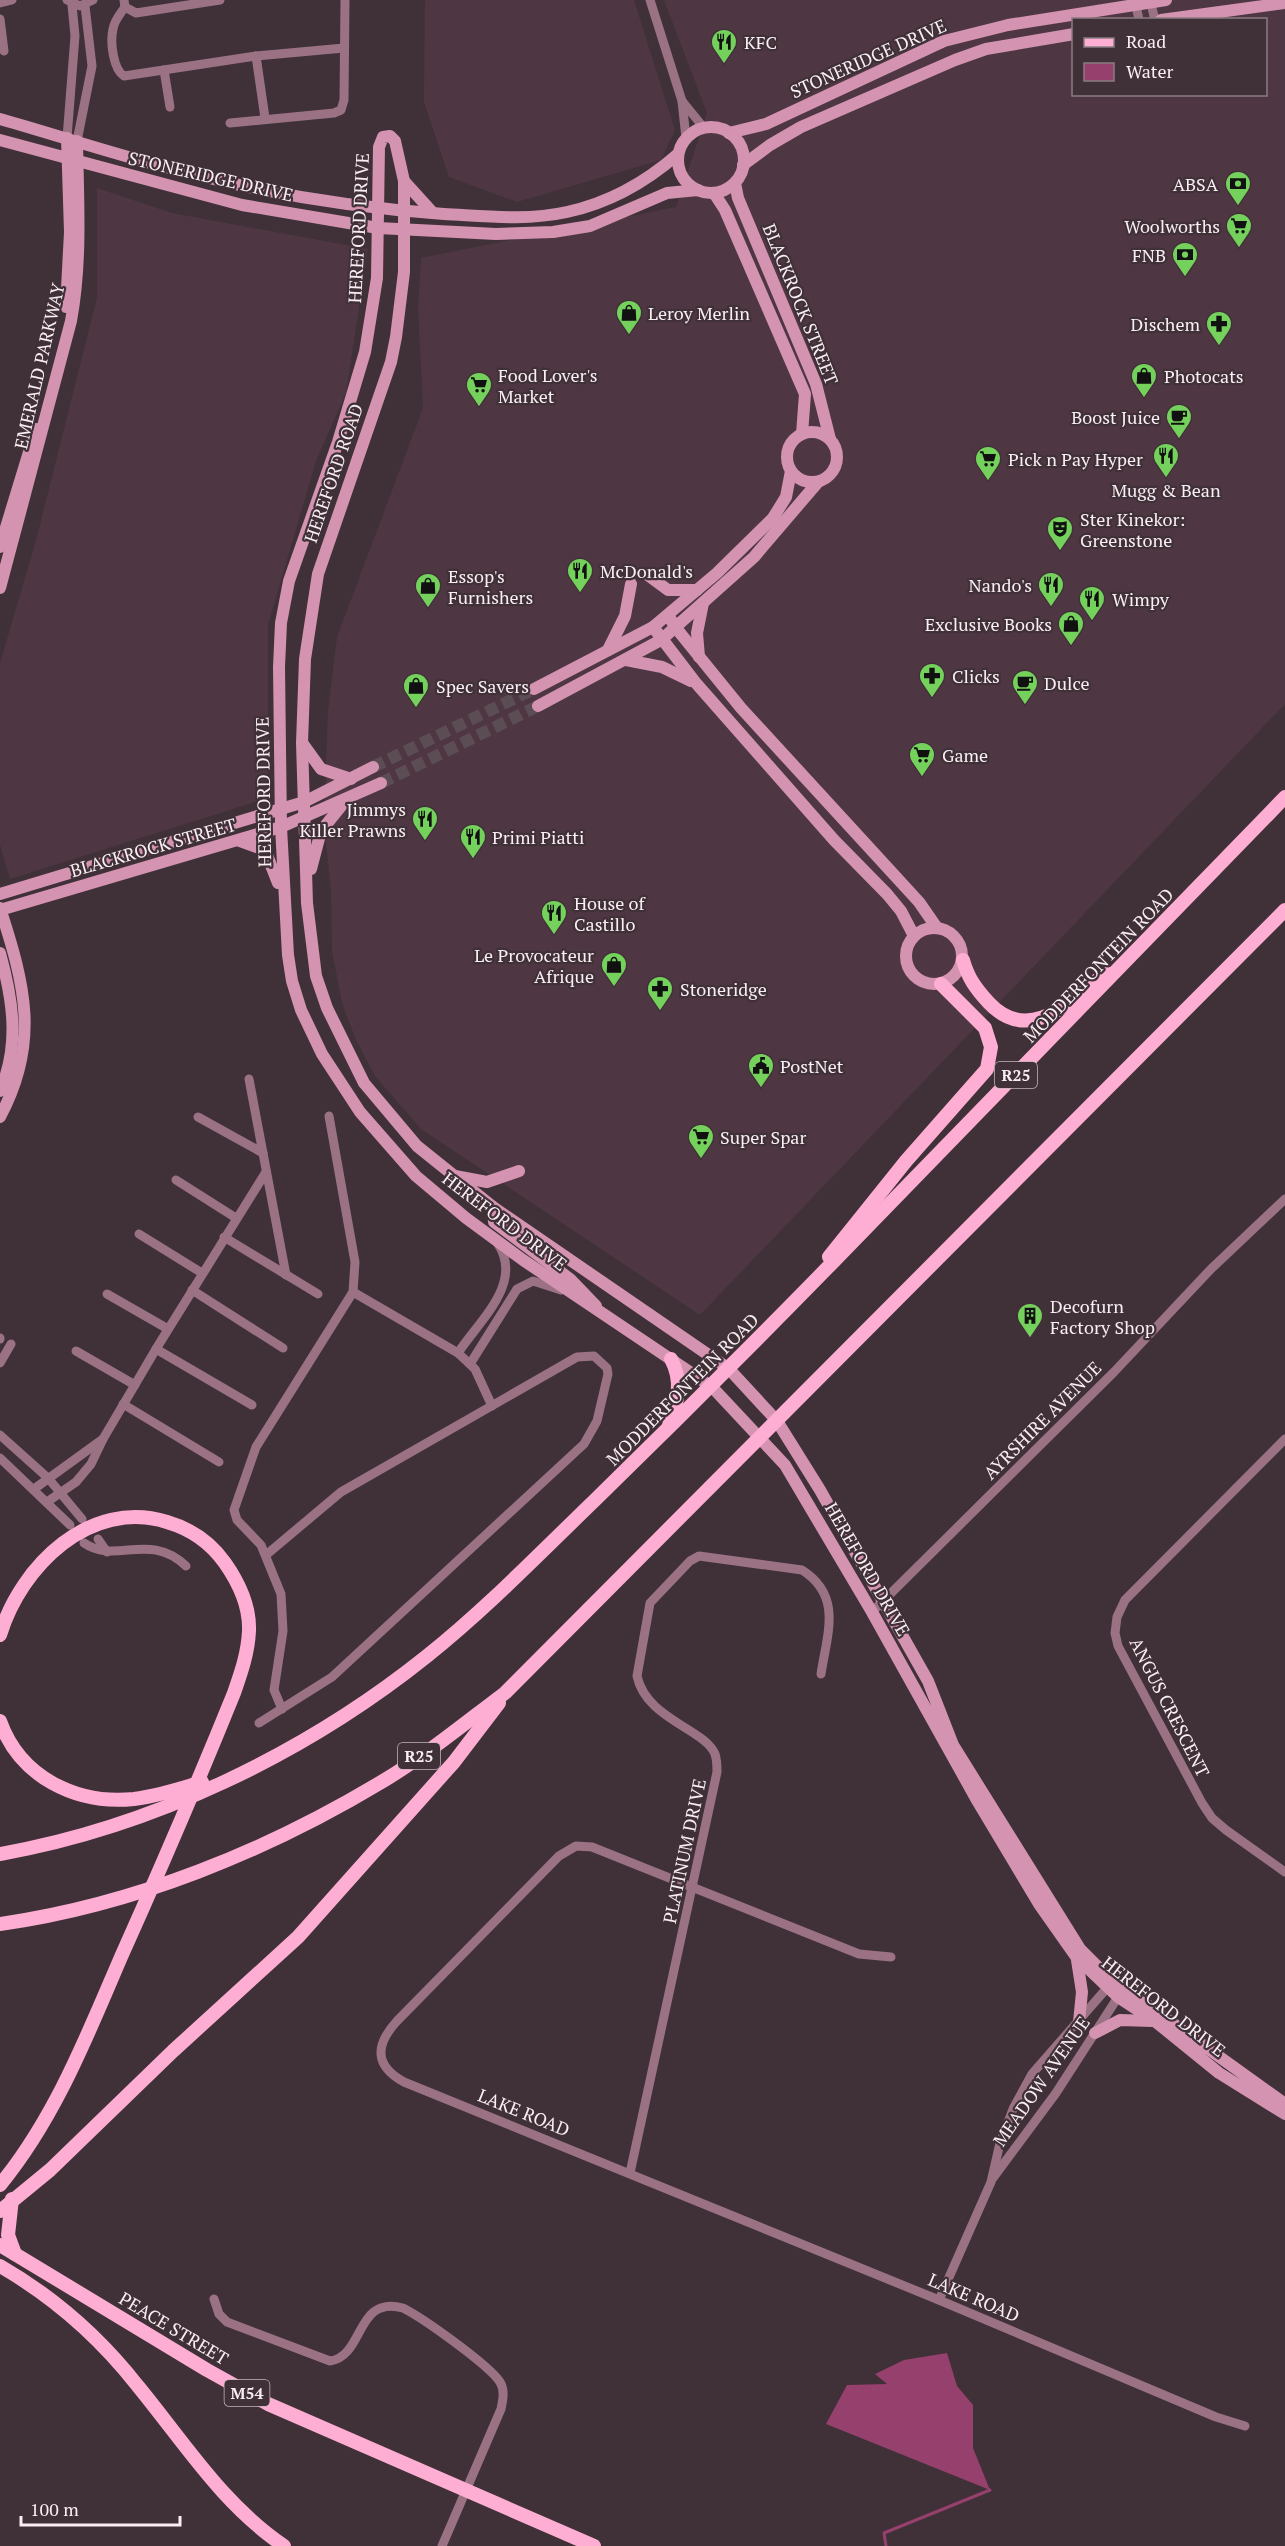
<svg xmlns="http://www.w3.org/2000/svg" width="1285" height="2546" viewBox="0 0 1285 2546" font-family="'PT Serif',serif">
	<rect width="100%" height="100%" fill="#403037"/>
	<!-- built -->
	<g fill="#4e3742" fill-rule="evenodd">
		<path d="M425 0H634L675 130 661 160 517 202 449 177 424 102Z"/>
		<path d="M664 0H1285V704L700 1315 421 1129 375 1076 356 1040 342 1003 332 951 331 890 324 823 328 711 337 637 423 408 418 307 421 258 676 207 707 113ZM1074 20H1266V94H1074Z"/>
		<path d="M97 188 172 213 368 249 346 393 316 461 268 625V798L10 879 0 845V663L35 544 97 298Z"/>
	</g>
	<!-- water -->
	<path fill="#95406d" d="M947 2353 957 2386 973 2405V2448L990 2490 826 2424 847 2385 887 2384 875 2374 904 2360Z"/>
	<g fill="none" stroke-linecap="round" stroke-linejoin="round">
		<!-- stream -->
		<path stroke="#95406d" stroke-width="3" d="M886 2546 884 2533 990 2490"/>
		<!-- secondary-tunnel -->
		<g stroke="#5c4c53" stroke-width="12" stroke-dasharray="12 6" stroke-linecap="butt">
			<path d="M373 767 534 689"/>
			<path d="M381 783 538 706"/>
		</g>
		<!-- street -->
		<g stroke="#9a7284" stroke-width="9">
			<path d="M67 0 80 6 93 0"/>
			<path d="M124 0 125 7 136 13 220 0"/>
			<path d="M650 0 682 101 686 138"/>
			<path d="M1150 0 1155 20"/>
			<path d="M1135 1 1139 20"/>
			<path d="M0 3 12 0"/>
			<path d="M125 7C120 14 114 21 113 29 110 42 113 69 124 76L256 56 344 48"/>
			<path d="M0 19 4 51"/>
			<path d="M256 56 265 118"/>
			<path d="M164 70 170 107"/>
			<path d="M682 101 704 128"/>
			<path d="M230 123 334 113 341 110 344 100 345 0"/>
			<path d="M67 138 75 36 72 5"/>
			<path d="M77 141 92 66 85 6"/>
			<path d="M249 1079 286 1275"/>
			<path d="M198 1117 263 1153"/>
			<path d="M176 1180 236 1218"/>
			<path d="M139 1234 202 1273"/>
			<path d="M224 1237 318 1294"/>
			<path d="M192 1290 283 1348"/>
			<path d="M353 1292 458 1353 475 1369 492 1406"/>
			<path d="M107 1294 168 1329"/>
			<path d="M0 1339V1338"/>
			<path d="M156 1349 252 1405"/>
			<path d="M76 1351 135 1385"/>
			<path d="M458 1353C479 1321 524 1283 498 1244"/>
			<path d="M0 1363 11 1344"/>
			<path d="M470 1364 517 1289 533 1281 561 1290"/>
			<path d="M123 1404 219 1462"/>
			<path d="M0 1435 48 1478 82 1519"/>
			<path d="M1285 1439 1125 1600 1117 1617 1115 1633 1118 1646 1202 1803 1212 1818 1226 1830 1285 1872"/>
			<path d="M0 1458 70 1525"/>
			<path d="M34 1489 103 1439"/>
			<path d="M47 1502 76 1482 91 1464 103 1439 156 1349 266 1172"/>
			<path d="M98 1539 107 1552"/>
			<path d="M84 1543C116 1565 149 1531 186 1566"/>
			<path d="M872 1612 1114 1372 1211 1269 1285 1199"/>
			<path d="M282 1709 274 1690 283 1631 281 1594 261 1545 237 1520 234 1510 256 1447 353 1292 355 1262 329 1116"/>
			<path d="M259 1723 332 1677 584 1444 597 1421 608 1374 607 1368 594 1356 577 1357 341 1492 266 1555"/>
			<path d="M891 1957 859 1954 592 1847 576 1846 559 1856 397 2021C376 2044 373 2065 404 2082L939 2300 1216 2417 1245 2426"/>
			<path d="M630 2173 717 1772C717 1766 717 1760 715 1754 705 1729 646 1719 637 1676L650 1603 690 1561 699 1556 802 1570C843 1596 827 1634 821 1674"/>
			<path d="M993 2178 1056 2093 1118 1997"/>
			<path d="M214 2299 219 2314 227 2322 330 2361C365 2356 355 2295 403 2308 423 2318 489 2365 500 2382 505 2390 503 2400 501 2409L442 2546"/>
			<path d="M939 2300 991 2182 1000 2143 1013 2109 1032 2074 1107 1988"/>
		</g>
		<!-- secondary -->
		<g stroke="#d393b1" stroke-width="12">
			<path d="M1161 20 1285 3"/>
			<path d="M0 119C64 137 128 159 193 174 275 195 359 208 444 214 485 216 526 221 567 212 609 203 646 182 678 154"/>
			<circle cx="711" cy="160" r="33"/>
			<path d="M729 133 766 124 944 41 1008 25 1166 0"/>
			<path d="M0 140 242 205 378 228 496 234 553 232 590 226 667 193 698 190"/>
			<path d="M743 165 770 145 801 127 955 60 986 49 1074 34"/>
			<path d="M404 181 433 213"/>
			<path d="M735 183 738 198 816 384 830 439"/>
			<path d="M714 193 725 210 805 394 802 434"/>
			<path d="M66 307 70 232 67 138"/>
			<circle cx="812" cy="457" r="25"/>
			<path d="M0 547 36 429"/>
			<path d="M649 576 668 590H697"/>
			<path d="M0 588 71 321C82 261 78 202 77 141"/>
			<path d="M668 615 676 628 741 708 919 902 937 928"/>
			<path d="M653 627 695 682 834 840 887 894 901 911 914 936"/>
			<path d="M608 650 625 616 631 584"/>
			<path d="M699 657 697 633 703 603"/>
			<path d="M626 660 662 667 691 681"/>
			<path d="M534 689 653 627 717 573 773 518 786 497 791 471"/>
			<path d="M538 706 661 640 754 557 818 482"/>
			<path d="M303 744 321 769 351 779"/>
			<path d="M240 841 265 850 278 883"/>
			<path d="M311 869 321 831 342 805"/>
			<path d="M0 894 304 802 373 767"/>
			<path d="M0 908C25 985 40 1042 0 1117"/>
			<path d="M0 910 281 827 381 783"/>
			<circle cx="934" cy="956" r="28"/>
			<path d="M0 953C13 1000 20 1045 0 1091"/>
			<path d="M455 1176 487 1182 519 1171"/>
			<path d="M493 1207 494 1222 570 1279 596 1306"/>
			<path d="M1077 1960 1082 1992 1079 2022"/>
			<path d="M1095 2033 1120 2020 1152 2021"/>
			<path d="M1285 2104 1107 1976 1080 1949 953 1745 928 1681 820 1490 777 1421 729 1369 493 1207 417 1146 364 1083 327 1008 316 976 307 903 302 743 305 659 318 574 391 362 396 337 404 272V181L395 141 390 136 383 137 379 147 377 278 365 352 338 442 289 581 281 623 279 667 281 827 288 955 292 981 301 1010 322 1054 360 1112 416 1176 466 1218 523 1260 712 1387 785 1465 872 1612 978 1802 1039 1904 1077 1958 1118 1997 1156 2022 1219 2073 1285 2114"/>
		</g>
		<!-- primary -->
		<g stroke="#feadd3" stroke-width="14">
			<path d="M963 960C968 978 976 989 989 1003 1030 1046 1071 1000 1106 973"/>
			<path d="M829 1257 906 1161 987 1069 991 1047 985 1028 941 984"/>
			<path d="M669 1425C678 1402 683 1381 671 1359"/>
			<path d="M0 1635C21 1566 90 1498 167 1522 191 1529 211 1543 225 1563 239 1583 250 1606 249 1631 248 1653 241 1673 234 1693 198 1782 160 1870 121 1957 87 2036 55 2118 0 2185"/>
			<path d="M0 1721C20 1777 76 1805 134 1799 157 1796 180 1789 202 1782"/>
			<path d="M0 1854C153 1827 306 1753 427 1656 487 1608 540 1553 595 1500 676 1421 756 1341 835 1260 986 1106 1136 952 1285 797"/>
			<path d="M0 1924C134 1905 267 1851 383 1781 425 1756 465 1723 505 1693L1285 910"/>
			<path d="M12 2199 8 2235 15 2254"/>
			<path d="M0 2211 50 2170 173 2051 298 1937 454 1762 499 1703"/>
			<path d="M0 2245 207 2370 268 2404 594 2546"/>
			<path d="M0 2266C52 2296 100 2338 137 2385 184 2442 222 2504 284 2546"/>
		</g>
	</g>
	<!-- icons -->
	<defs>
		<symbol id="restaurant-pin" viewBox="-11 -11 22 30"><path d="M0 17L-7.5 6A9.5 9.5 0 1 1 7.5 6Z" fill="#74d25c" stroke="#403037"/><path d="M-5-6h1v4h1v-4h1v4h1v-4h1v5L-1.5 .5V6h-2V.5L-5-1ZM5-6V6H3V1.5H1.5Q1.5-4 5-6Z" fill="#111"/></symbol>
		<symbol id="bank-pin" viewBox="-11 -11 22 30"><path d="M0 17L-7.5 6A9.5 9.5 0 1 1 7.5 6Z" fill="#74d25c" stroke="#403037"/><path d="M-6-4H6V4H-6ZM0-2.3a2.3 2.3 0 1 0 0 4.6a2.3 2.3 0 1 0 0-4.6Z" fill="#111"/></symbol>
		<symbol id="supermarket-pin" viewBox="-11 -11 22 30"><path d="M0 17L-7.5 6A9.5 9.5 0 1 1 7.5 6Z" fill="#74d25c" stroke="#403037"/><path d="M-6-5.5h2.5l.6 2H6L4.5 2H-2.5L-4.4-4H-6ZM-1.5 3.2a1.3 1.3 0 1 0 .1 0ZM3 3.2a1.3 1.3 0 1 0 .1 0Z" fill="#111"/></symbol>
		<symbol id="shop-pin" viewBox="-11 -11 22 30"><path d="M0 17L-7.5 6A9.5 9.5 0 1 1 7.5 6Z" fill="#74d25c" stroke="#403037"/><path d="M-5-2.5h2.3a2.7 3.5 0 0 1 5.4 0H5L5.5 6h-11ZM-1.5-2.5h3a1.5 2.3 0 0 0-3 0Z" fill="#111"/></symbol>
		<symbol id="pharmacy-pin" viewBox="-11 -11 22 30"><path d="M0 17L-7.5 6A9.5 9.5 0 1 1 7.5 6Z" fill="#74d25c" stroke="#403037"/><path d="M-2-6h4v4h4v4h-4v4h-4v-4h-4v-4h4Z" fill="#111"/></symbol>
		<symbol id="cafe-pin" viewBox="-11 -11 22 30"><path d="M0 17L-7.5 6A9.5 9.5 0 1 1 7.5 6Z" fill="#74d25c" stroke="#403037"/><path d="M-5.5-4.5H6V0H3Q3 3.5 0 3.5H-2.5Q-5.5 3.5-5.5 0ZM3-3.2v2h1.7v-2ZM-6 4.5H4V6H-6Z" fill="#111"/></symbol>
		<symbol id="theatre-pin" viewBox="-11 -11 22 30"><path d="M0 17L-7.5 6A9.5 9.5 0 1 1 7.5 6Z" fill="#74d25c" stroke="#403037"/><path d="M-5-5.5Q0-4 5-5.5V0Q5 5 0 6Q-5 5-5 0ZM-3.3-2.5H-1v1.5H-3.3ZM1-2.5H3.3v1.5H1ZM-2.8 1Q0 5.5 2.8 1Z" fill="#111"/></symbol>
		<symbol id="civic-pin" viewBox="-11 -11 22 30"><path d="M0 17L-7.5 6A9.5 9.5 0 1 1 7.5 6Z" fill="#74d25c" stroke="#403037"/><path d="M-.6-6.5H3V-4.5H.6V-3L4-1V1h2V6H-6V1h2V-1L-.6-3ZM-1.2 2.5V6h2.4V2.5Z" fill="#111"/></symbol>
		<symbol id="building-pin" viewBox="-11 -11 22 30"><path d="M0 17L-7.5 6A9.5 9.5 0 1 1 7.5 6Z" fill="#74d25c" stroke="#403037"/><path d="M-4-6H4V6H1V3H-1V6H-4ZM-2.5-4.3h1.7v1.8h-1.7ZM.8-4.3h1.7v1.8H.8ZM-2.5-1h1.7V.8h-1.7ZM.8-1h1.7V.8H.8Z" fill="#111"/></symbol>
	</defs>
	<g fill-rule="evenodd">
		<use href="#restaurant-pin" x="709" y="27" width="30" height="40"/>
		<use href="#bank-pin" x="1223" y="169" width="30" height="40"/>
		<use href="#supermarket-pin" x="1224" y="211" width="30" height="40"/>
		<use href="#bank-pin" x="1170" y="240" width="30" height="40"/>
		<use href="#shop-pin" x="614" y="298" width="30" height="40"/>
		<use href="#pharmacy-pin" x="1204" y="309" width="30" height="40"/>
		<use href="#shop-pin" x="1129" y="361" width="30" height="40"/>
		<use href="#supermarket-pin" x="464" y="370" width="30" height="40"/>
		<use href="#cafe-pin" x="1164" y="402" width="30" height="40"/>
		<use href="#restaurant-pin" x="1151" y="441" width="30" height="40"/>
		<use href="#supermarket-pin" x="973" y="444" width="30" height="40"/>
		<use href="#theatre-pin" x="1045" y="514" width="30" height="40"/>
		<use href="#restaurant-pin" x="565" y="556" width="30" height="40"/>
		<use href="#restaurant-pin" x="1036" y="570" width="30" height="40"/>
		<use href="#shop-pin" x="413" y="571" width="30" height="40"/>
		<use href="#restaurant-pin" x="1077" y="584" width="30" height="40"/>
		<use href="#shop-pin" x="1056" y="609" width="30" height="40"/>
		<use href="#pharmacy-pin" x="917" y="661" width="30" height="40"/>
		<use href="#cafe-pin" x="1010" y="668" width="30" height="40"/>
		<use href="#shop-pin" x="401" y="671" width="30" height="40"/>
		<use href="#supermarket-pin" x="907" y="740" width="30" height="40"/>
		<use href="#restaurant-pin" x="410" y="804" width="30" height="40"/>
		<use href="#restaurant-pin" x="458" y="822" width="30" height="40"/>
		<use href="#restaurant-pin" x="539" y="898" width="30" height="40"/>
		<use href="#shop-pin" x="599" y="950" width="30" height="40"/>
		<use href="#pharmacy-pin" x="645" y="974" width="30" height="40"/>
		<use href="#civic-pin" x="746" y="1051" width="30" height="40"/>
		<use href="#supermarket-pin" x="686" y="1122" width="30" height="40"/>
		<use href="#building-pin" x="1015" y="1301" width="30" height="40"/>
	</g>
	<g text-anchor="middle" dominant-baseline="central" stroke-width="4.5" stroke-linejoin="round" paint-order="stroke">
		<!-- shield labels -->
		<g fill="#403037" stroke="#c2b5bb" stroke-width="1.5">
			<rect x="995" y="1062" width="42" height="26" rx="4.5"/>
			<rect x="398" y="1743" width="42" height="26" rx="4.5"/>
			<rect x="224.5" y="2380" width="45" height="26" rx="4.5"/>
		</g>
		<g font-size="16" font-weight="bold" fill="#f9eef3">
			<text x="1016" y="1075">R25</text>
			<text x="419" y="1756">R25</text>
			<text x="247" y="2393">M54</text>
		</g>
		<!-- poi labels -->
		<g font-size="18" fill="#f9eef3" stroke="#403037" text-anchor="start">
			<text x="744" y="42">KFC</text>
			<text x="1218" y="184" text-anchor="end">ABSA</text>
			<text x="1220" y="226" text-anchor="end">Woolworths</text>
			<text x="1166" y="255" text-anchor="end">FNB</text>
			<text x="648" y="313">Leroy Merlin</text>
			<text x="1200" y="324" text-anchor="end">Dischem</text>
			<text x="498" y="375">Food Lover's<tspan x="498" dy="21">Market</tspan></text>
			<text x="1164" y="376">Photocats</text>
			<text x="1160" y="417" text-anchor="end">Boost Juice</text>
			<text x="1008" y="459">Pick n Pay Hyper</text>
			<text x="1166" y="490" text-anchor="middle">Mugg &amp; Bean</text>
			<text x="1080" y="519">Ster Kinekor:<tspan x="1080" dy="21">Greenstone</tspan></text>
			<text x="600" y="571">McDonald's</text>
			<text x="448" y="576">Essop's<tspan x="448" dy="21">Furnishers</tspan></text>
			<text x="1032" y="585" text-anchor="end">Nando's</text>
			<text x="1112" y="599">Wimpy</text>
			<text x="1052" y="624" text-anchor="end">Exclusive Books</text>
			<text x="952" y="676">Clicks</text>
			<text x="1044" y="683">Dulce</text>
			<text x="436" y="686">Spec Savers</text>
			<text x="942" y="755">Game</text>
			<text x="406" y="809" text-anchor="end">Jimmys<tspan x="406" dy="21">Killer Prawns</tspan></text>
			<text x="492" y="837">Primi Piatti</text>
			<text x="574" y="903">House of<tspan x="574" dy="21">Castillo</tspan></text>
			<text x="594" y="955" text-anchor="end">Le Provocateur<tspan x="594" dy="21">Afrique</tspan></text>
			<text x="680" y="989">Stoneridge</text>
			<text x="780" y="1066">PostNet</text>
			<text x="720" y="1137">Super Spar</text>
			<text x="1050" y="1306">Decofurn<tspan x="1050" dy="21">Factory Shop</tspan></text>
		</g>
		<!-- street labels -->
		<g font-size="18" fill="#f9eef3" stroke="#403037">
			<text transform="translate(868 58) rotate(-24)">STONERIDGE DRIVE</text>
			<text transform="translate(211 176) rotate(13)">STONERIDGE DRIVE</text>
			<text transform="translate(358 228) rotate(-87)">HEREFORD DRIVE</text>
			<text transform="translate(801 304) rotate(68)">BLACKROCK STREET</text>
			<text transform="translate(39 366) rotate(-77)">EMERALD PARKWAY</text>
			<text transform="translate(333 473) rotate(-71)">HEREFORD ROAD</text>
			<text transform="translate(263 792) rotate(-91)">HEREFORD DRIVE</text>
			<text transform="translate(153 847) rotate(-16)">BLACKROCK STREET</text>
			<text transform="translate(1098 965) rotate(-46)">MODDERFONTEIN ROAD</text>
			<text transform="translate(505 1221) rotate(37)">HEREFORD DRIVE</text>
			<text transform="translate(682 1389) rotate(-45)">MODDERFONTEIN ROAD</text>
			<text transform="translate(1042 1420) rotate(-45)">AYRSHIRE AVENUE</text>
			<text transform="translate(868 1569) rotate(60)">HEREFORD DRIVE</text>
			<text transform="translate(1170 1707) rotate(63)">ANGUS CRESCENT</text>
			<text transform="translate(684 1851) rotate(-78)">PLATINUM DRIVE</text>
			<text transform="translate(1164 2006) rotate(38)">HEREFORD DRIVE</text>
			<text transform="translate(1041 2081) rotate(-55)">MEADOW AVENUE</text>
			<text transform="translate(524 2112) rotate(22)">LAKE ROAD</text>
			<text transform="translate(974 2297) rotate(23)">LAKE ROAD</text>
			<text transform="translate(174 2328) rotate(31)">PEACE STREET</text>
		</g>
	</g>
	<!-- legend -->
	<rect x="1072" y="18" width="195" height="78" fill="#403037" stroke="#8a7c82" stroke-width="1.5"/>
	<rect x="1084" y="38" width="30" height="9" fill="#feadd3" stroke="#8a7c82" stroke-width="1.5"/>
	<text x="1126" y="48" font-size="18" fill="#f9eef3">Road</text>
	<rect x="1084" y="63" width="30" height="18" fill="#95406d" stroke="#8a7c82" stroke-width="1.5"/>
	<text x="1126" y="78" font-size="18" fill="#f9eef3">Water</text>
	<!-- scale -->
	<path d="M21 2516v9h159v-9" fill="none" stroke="#f9eef3" stroke-width="3"/>
	<text x="30" y="2516" font-size="18" fill="#f9eef3" stroke="#403037" stroke-width="4.5" paint-order="stroke">100 m</text>
</svg>
